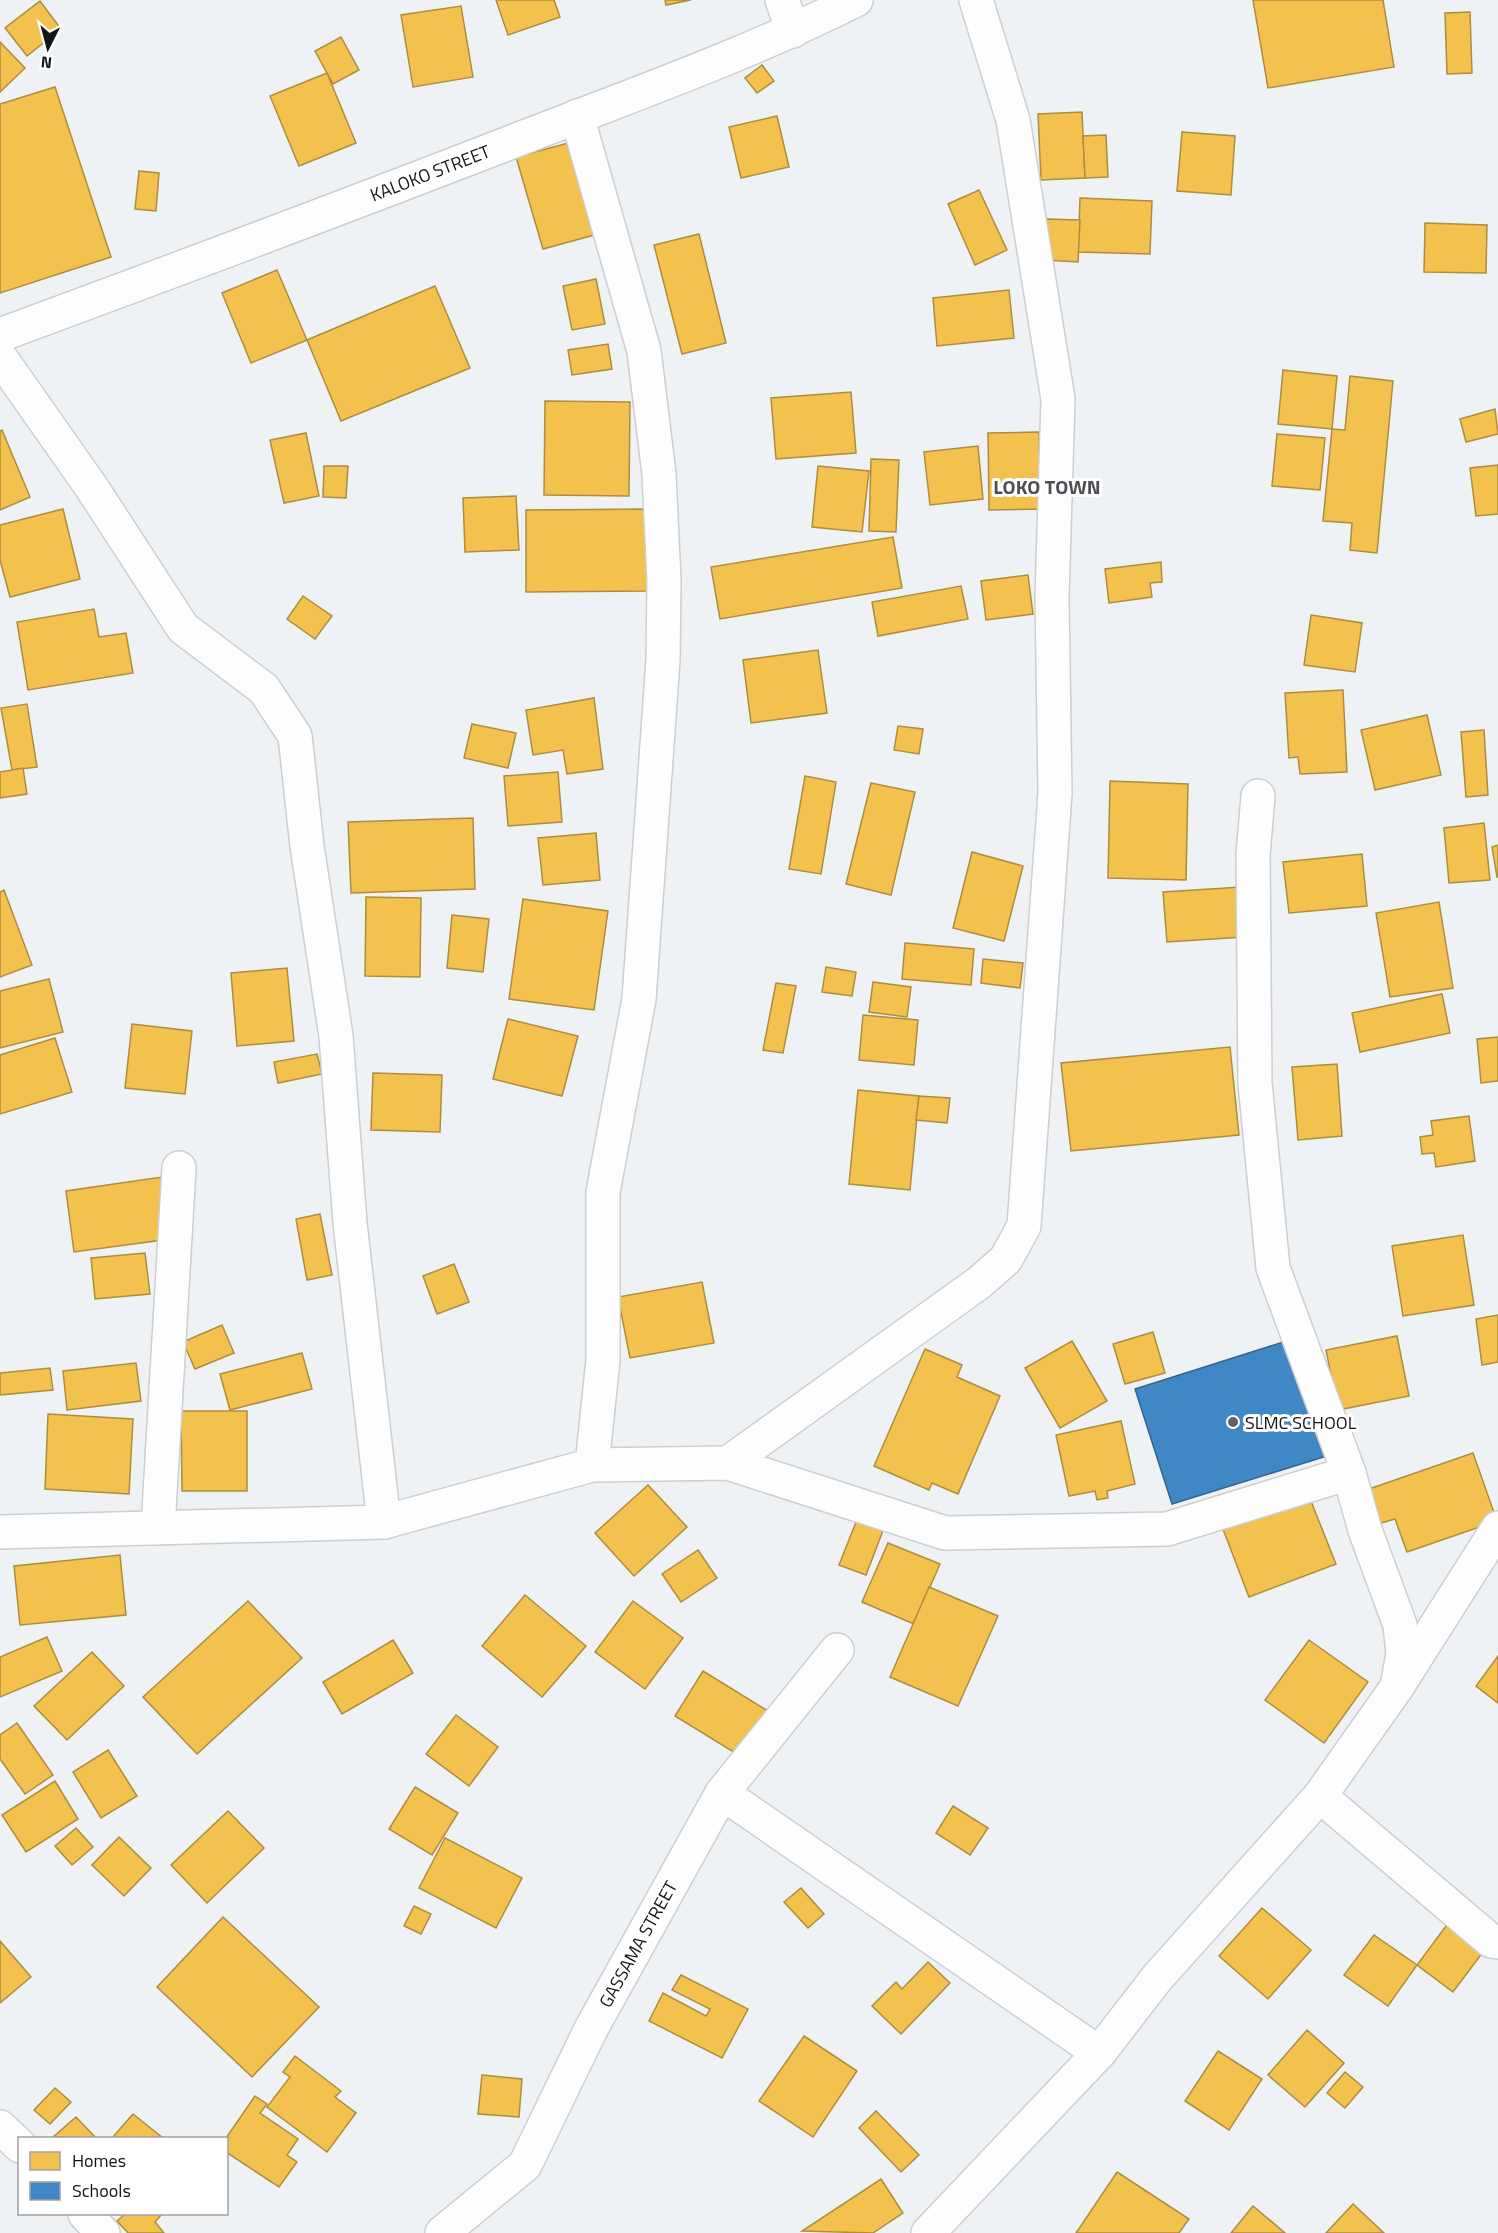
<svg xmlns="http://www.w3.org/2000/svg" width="1498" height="2233" viewBox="0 0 1498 2233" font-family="'Titillium Web',sans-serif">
	<rect width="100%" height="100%" fill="#eff2f5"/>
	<!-- homes -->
	<g fill="#f2c14e" stroke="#af8d3e" stroke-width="1.5">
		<path d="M496 0H554L560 17 508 35Z"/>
		<path d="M665 0H691L666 5Z"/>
		<path d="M1253 0H1383L1394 67 1268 88Z"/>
		<path d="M40 1 61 29 27 56 5 28Z"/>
		<path d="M461 6 473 77 413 87 401 15Z"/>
		<path d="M1470 12 1472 73 1447 74 1445 13Z"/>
		<path d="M341 37 359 70 333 84 315 51Z"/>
		<path d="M0 42 25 68 0 92Z"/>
		<path d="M762 65 774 81 757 93 745 78Z"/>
		<path d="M327 73 356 143 299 166 270 96Z"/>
		<path d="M55 87 111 257 0 293V104Z"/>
		<path d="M1082 112 1085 178 1041 180 1038 114Z"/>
		<path d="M777 116 789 167 741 178 729 127Z"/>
		<path d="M1182 132 1235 136 1231 195 1177 191Z"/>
		<path d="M1106 135 1108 177 1085 178 1083 136Z"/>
		<path d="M576 141 602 233 543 249 516 157Z"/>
		<path d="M139 171 159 173 156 211 135 209Z"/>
		<path d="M979 190 1007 250 975 265 948 204Z"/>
		<path d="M1080 198 1152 201 1150 254 1078 252Z"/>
		<path d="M1046 219 1080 220 1078 262 1045 260Z"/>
		<path d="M1425 223 1487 225 1486 273 1424 272Z"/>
		<path d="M699 234 726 343 682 354 654 245Z"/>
		<path d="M277 270 307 340 251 363 222 293Z"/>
		<path d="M596 279 605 324 572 330 563 286Z"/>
		<path d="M435 286 470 368 341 421 307 340Z"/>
		<path d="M1009 290 1014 338 937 346 933 298Z"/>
		<path d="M608 344 612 369 572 375 568 350Z"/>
		<path d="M1283 370 1337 376 1332 429 1278 424Z"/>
		<path d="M1350 376 1393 381 1377 553 1350 550 1352 523 1323 521 1332 429 1345 430Z"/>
		<path d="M851 392 856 453 776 459 771 398Z"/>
		<path d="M545 401 630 402 629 496 544 495Z"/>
		<path d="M1495 409 1498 434 1466 442 1460 419Z"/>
		<path d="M2 430 30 497 0 510V431Z"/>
		<path d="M1039 432 1041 509 989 510 988 433Z"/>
		<path d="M306 433 319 496 284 503 270 440Z"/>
		<path d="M1277 434 1325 438 1320 490 1272 486Z"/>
		<path d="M978 446 983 499 930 505 924 452Z"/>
		<path d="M871 459 899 460 896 532 869 531Z"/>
		<path d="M1498 465V514L1476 516 1470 468Z"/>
		<path d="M324 466H348L346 498 323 497Z"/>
		<path d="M818 466 869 471 862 532 812 527Z"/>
		<path d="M516 496 519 550 465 552 463 498Z"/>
		<path d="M63 509 80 579 10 597 0 560V525Z"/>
		<path d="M647 509 649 591 526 592V510Z"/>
		<path d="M893 537 902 588 720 619 711 567Z"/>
		<path d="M1161 562 1162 582 1150 583 1152 597 1109 603 1105 569Z"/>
		<path d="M1028 575 1033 614 986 620 981 581Z"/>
		<path d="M961 586 968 619 878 636 872 602Z"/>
		<path d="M303 596 332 616 315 639 287 619Z"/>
		<path d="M94 609 99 637 126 633 133 673 28 690 17 622Z"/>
		<path d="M1311 615 1362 623 1355 672 1304 665Z"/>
		<path d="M818 650 827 713 751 723 743 660Z"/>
		<path d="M1343 690 1347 772 1300 774 1298 757 1289 758 1285 693Z"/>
		<path d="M594 698 603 769 567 774 563 750 533 755 526 710Z"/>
		<path d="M27 704 37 767 12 770 1 708Z"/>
		<path d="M1427 715 1441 775 1375 790 1361 730Z"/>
		<path d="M472 724 516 733 508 768 464 758Z"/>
		<path d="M898 726 923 729 919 754 894 750Z"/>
		<path d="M1484 730 1488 795 1466 797 1461 732Z"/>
		<path d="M23 768 27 794 0 798V772Z"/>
		<path d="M558 772 562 822 508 826 504 776Z"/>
		<path d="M805 776 836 782 821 874 789 869Z"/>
		<path d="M1110 781 1188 784 1186 880 1108 878Z"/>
		<path d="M871 783 915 792 891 895 846 884Z"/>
		<path d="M473 818 475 889 351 893 348 822Z"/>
		<path d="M1484 823 1490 880 1449 883 1444 828Z"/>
		<path d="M596 833 600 880 543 885 538 838Z"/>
		<path d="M1498 845V877H1497L1492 847Z"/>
		<path d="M972 852 1023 866 1004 941 953 928Z"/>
		<path d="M1362 854 1367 906 1289 913 1283 862Z"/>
		<path d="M1241 887 1244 937 1167 942 1163 892Z"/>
		<path d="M4 890 32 965 0 977V892Z"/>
		<path d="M366 897 421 898 420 977 365 976Z"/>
		<path d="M523 899 608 911 594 1010 509 999Z"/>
		<path d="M1439 902 1453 988 1390 997 1376 913Z"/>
		<path d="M452 915 489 919 483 972 447 968Z"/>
		<path d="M905 943 974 949 971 985 902 979Z"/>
		<path d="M983 959 1023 963 1020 988 981 983Z"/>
		<path d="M826 967 856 972 852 996 822 992Z"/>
		<path d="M287 968 294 1041 237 1046 231 973Z"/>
		<path d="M49 979 63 1032 0 1048V991Z"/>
		<path d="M873 982 911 987 907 1017 869 1012Z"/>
		<path d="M776 983 796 986 783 1053 763 1050Z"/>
		<path d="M1442 994 1450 1033 1360 1052 1352 1013Z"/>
		<path d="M863 1015 918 1020 914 1065 859 1060Z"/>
		<path d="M508 1019 578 1036 562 1096 493 1079Z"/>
		<path d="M132 1024 192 1031 185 1094 125 1088Z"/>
		<path d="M1498 1037V1081L1481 1083 1477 1039Z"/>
		<path d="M55 1038 72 1092 0 1114V1055Z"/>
		<path d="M1230 1047 1239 1135 1071 1151 1061 1063Z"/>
		<path d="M317 1054 322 1074 278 1083 274 1062Z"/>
		<path d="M1337 1064 1342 1136 1298 1140 1292 1067Z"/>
		<path d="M373 1073 442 1075 440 1132 371 1130Z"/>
		<path d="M858 1090 919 1096 910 1190 849 1184Z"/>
		<path d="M919 1096 950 1098 947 1123 916 1120Z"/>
		<path d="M1469 1116 1475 1161 1436 1167 1434 1153 1422 1154 1420 1137 1433 1135 1431 1121Z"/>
		<path d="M162 1177 170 1239 74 1252 66 1191Z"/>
		<path d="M320 1214 332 1275 307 1280 296 1219Z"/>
		<path d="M1463 1235 1474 1305 1403 1316 1392 1246Z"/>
		<path d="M145 1253 150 1294 95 1299 91 1258Z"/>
		<path d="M454 1264 469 1302 437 1314 423 1276Z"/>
		<path d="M702 1282 714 1343 630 1358 618 1297Z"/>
		<path d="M1498 1315V1362L1482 1365 1476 1319Z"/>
		<path d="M222 1325 234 1353 195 1369 183 1342Z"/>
		<path d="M1153 1332 1165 1373 1125 1384 1113 1344Z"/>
		<path d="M1397 1336 1409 1396 1338 1410 1326 1350Z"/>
		<path d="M1072 1341 1107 1401 1060 1428 1025 1368Z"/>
		<path d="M925 1349 962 1365 957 1377 1000 1396 958 1494 932 1483 929 1490 874 1466Z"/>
		<path d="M302 1353 312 1389 230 1410 220 1374Z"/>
		<path d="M136 1363 141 1401 67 1410 63 1371Z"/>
		<path d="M50 1368 53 1390 0 1395V1373Z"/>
		<path d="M181 1411H247V1491H182Z"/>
		<path d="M48 1414 133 1419 129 1494 45 1489Z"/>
		<path d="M1121 1421 1135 1484 1107 1491 1108 1498 1097 1500 1095 1491 1069 1496 1056 1435Z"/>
		<path d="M1473 1453 1497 1521 1407 1552 1395 1519 1381 1523 1369 1489Z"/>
		<path d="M648 1485 687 1527 634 1576 595 1533Z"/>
		<path d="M1307 1491 1336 1564 1249 1597 1221 1524Z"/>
		<path d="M858 1517 884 1528 866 1575 839 1565Z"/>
		<path d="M888 1543 940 1564 914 1624 862 1602Z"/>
		<path d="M698 1550 717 1578 681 1602 662 1574Z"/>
		<path d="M120 1555 126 1615 20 1625 14 1566Z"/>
		<path d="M929 1587 998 1616 958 1706 890 1677Z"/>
		<path d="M525 1595 586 1646 542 1697 482 1646Z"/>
		<path d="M248 1601 302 1658 197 1754 143 1697Z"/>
		<path d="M633 1601 683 1638 645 1689 595 1652Z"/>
		<path d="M47 1637 62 1671 0 1697V1657Z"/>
		<path d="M393 1640 413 1673 342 1714 323 1682Z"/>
		<path d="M1309 1640 1368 1682 1324 1743 1265 1700Z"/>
		<path d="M92 1652 124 1686 67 1740 34 1706Z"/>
		<path d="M1498 1656V1703L1476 1686Z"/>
		<path d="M703 1671 768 1711 740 1756 675 1716Z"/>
		<path d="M456 1715 498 1747 469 1786 426 1754Z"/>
		<path d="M17 1723 53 1775 25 1794 0 1759V1735Z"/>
		<path d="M108 1750 137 1796 101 1818 73 1772Z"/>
		<path d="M55 1781 78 1819 26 1852 2 1815Z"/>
		<path d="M415 1787 458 1813 432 1855 389 1829Z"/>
		<path d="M953 1806 988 1828 970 1855 936 1833Z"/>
		<path d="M228 1811 264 1848 207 1903 171 1865Z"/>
		<path d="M76 1828 93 1847 72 1865 55 1846Z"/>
		<path d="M119 1837 151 1868 124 1896 92 1865Z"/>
		<path d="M445 1838 522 1878 496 1928 419 1888Z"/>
		<path d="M801 1888 824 1914 808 1928 784 1902Z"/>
		<path d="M414 1906 431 1914 421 1934 404 1926Z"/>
		<path d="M1262 1908 1311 1950 1268 1999 1219 1956Z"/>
		<path d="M223 1917 319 2007 252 2077 157 1987Z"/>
		<path d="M1446 1926 1483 1952 1453 1992 1417 1965Z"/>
		<path d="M1374 1935 1417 1965 1388 2006 1344 1975Z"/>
		<path d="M0 1941 31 1977 0 2003Z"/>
		<path d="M928 1962 950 1983 901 2034 872 2006 896 1982 902 1989Z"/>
		<path d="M681 1975 748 2009 722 2058 649 2021 663 1993 706 2016 710 2009 672 1990Z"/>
		<path d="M1307 2030 1344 2063 1305 2107 1268 2075Z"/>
		<path d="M804 2036 857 2071 813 2137 759 2101Z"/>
		<path d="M1218 2051 1262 2079 1229 2130 1185 2101Z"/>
		<path d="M295 2056 341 2091 335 2097 356 2113 327 2152 267 2107 290 2077 283 2072Z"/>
		<path d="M1345 2072 1363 2087 1345 2108 1327 2093Z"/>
		<path d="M482 2075 522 2079 519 2117 478 2114Z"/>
		<path d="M55 2088 71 2102 50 2124 34 2110Z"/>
		<path d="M255 2096 267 2104 260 2113 298 2139 287 2155 297 2162 279 2187 226 2152V2138Z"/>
		<path d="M876 2111 919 2155 901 2172 859 2128Z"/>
		<path d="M133 2114 163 2138H112Z"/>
		<path d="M76 2117 96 2138 53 2137Z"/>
		<path d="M1117 2172 1189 2219 1179 2233H1076Z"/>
		<path d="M881 2179 903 2213 873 2233 802 2231Z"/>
		<path d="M1353 2204 1384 2233H1326Z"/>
		<path d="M1253 2206 1285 2233H1231Z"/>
		<path d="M125 2214H162L155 2222 164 2233H128L117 2221Z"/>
	</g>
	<!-- schools -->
	<path fill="#3f88c5" stroke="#326691" stroke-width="1.5" d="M1293 1339 1330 1455 1172 1504 1135 1389Z"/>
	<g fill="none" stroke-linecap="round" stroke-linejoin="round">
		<defs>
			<g id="street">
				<path d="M782 0 793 31"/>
				<path d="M577 116 644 351 659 474 664 580 663 660 639 999 603 1192V1360L592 1465"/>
				<path d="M0 335C176 270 352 204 527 136 638 93 750 53 856 0"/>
				<path d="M0 357 92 488 183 628 264 689 295 736 307 846 336 1036 350 1223 384 1522"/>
				<path d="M1258 796 1253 855 1255 1083 1273 1268 1349 1473 1365 1530 1400 1625 1403 1654 1397 1687"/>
				<path d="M728 1463 980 1282 1006 1259 1024 1226 1055 793 1052 597 1058 399 1013 120 976 0"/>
				<path d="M158 1528 179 1168"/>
				<path d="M0 1532 384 1522 592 1465 728 1463 945 1533 1167 1529 1349 1473"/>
				<path d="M722 1793 1099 2053"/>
				<path d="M1320 1796 1491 1941 1498 1942"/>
				<path d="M0 2127 20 2146"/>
				<path d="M85 2214 103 2233"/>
				<path d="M442 2233 525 2165 591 2029 722 1793 837 1650"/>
				<path d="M928 2233 1099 2053 1157 1978 1320 1796 1397 1687 1498 1528"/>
			</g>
		</defs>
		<!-- street casing -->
		<use href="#street" stroke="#ccced0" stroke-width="36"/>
		<!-- street -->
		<use href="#street" stroke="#fdfdfe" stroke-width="33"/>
	</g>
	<!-- markers -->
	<circle fill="#616265" stroke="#fff" stroke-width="2" cx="1233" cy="1422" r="6"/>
	<g text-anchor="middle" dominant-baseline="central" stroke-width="6" stroke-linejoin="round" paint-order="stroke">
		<!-- street labels -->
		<g font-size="18" fill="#141517" stroke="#fff">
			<text transform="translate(430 173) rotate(-21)">KALOKO STREET</text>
			<text transform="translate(638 1944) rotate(-61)">GASSAMA STREET</text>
		</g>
		<!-- poi labels -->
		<g font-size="18" fill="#141517" stroke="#fff" text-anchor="start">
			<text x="1245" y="1422">SLMC SCHOOL</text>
		</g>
		<!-- neighbourhood labels -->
		<g font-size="20" font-weight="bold" fill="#4c5054" stroke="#fff">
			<text x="1047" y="486">LOKO TOWN</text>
		</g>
	</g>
	<!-- legend -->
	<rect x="18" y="2137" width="210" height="78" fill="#ffffff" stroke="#a1a1a2" stroke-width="1.5"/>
	<rect x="30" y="2152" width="30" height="18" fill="#f2c14e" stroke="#a1a1a2" stroke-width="1.5"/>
	<text x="72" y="2167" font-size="18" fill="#141517">Homes</text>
	<rect x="30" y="2182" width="30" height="18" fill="#3f88c5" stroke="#a1a1a2" stroke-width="1.5"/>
	<text x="72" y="2197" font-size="18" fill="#141517">Schools</text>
	<!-- north arrow -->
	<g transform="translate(48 48) rotate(186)" stroke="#ffffff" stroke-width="4.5" paint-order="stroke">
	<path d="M0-4.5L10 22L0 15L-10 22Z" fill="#141517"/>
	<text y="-9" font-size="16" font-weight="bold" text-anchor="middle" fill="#141517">N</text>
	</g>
</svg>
